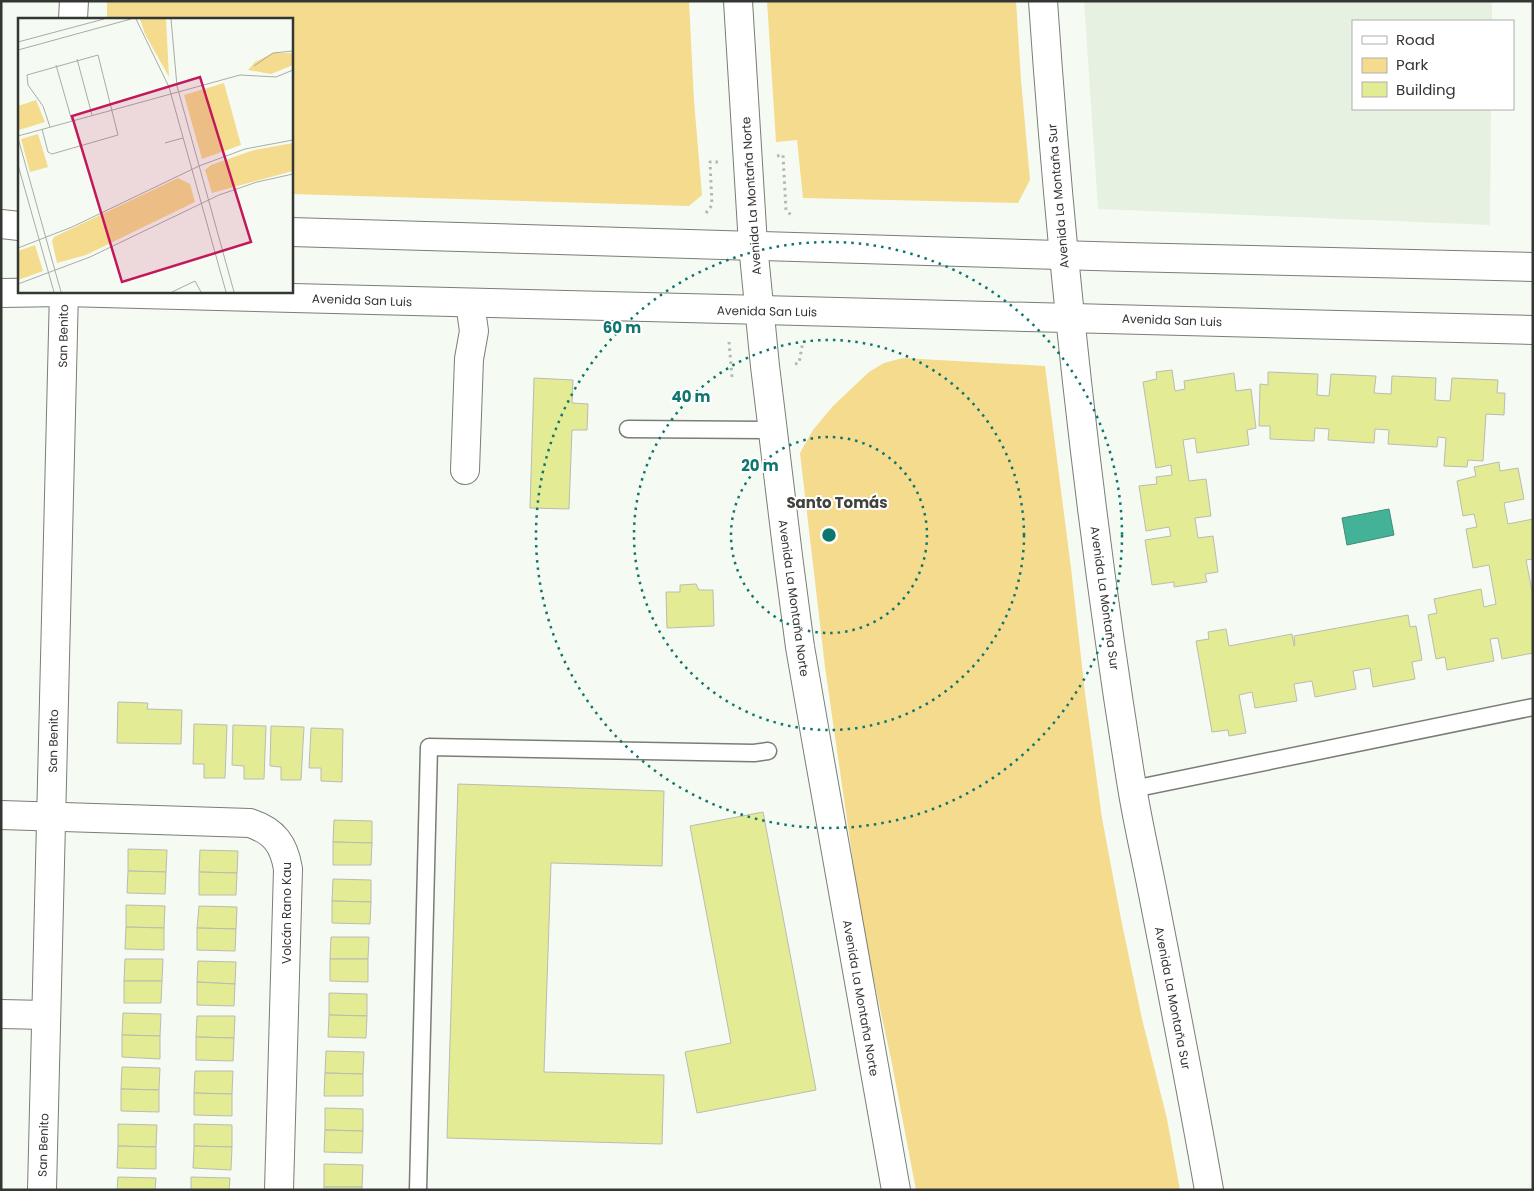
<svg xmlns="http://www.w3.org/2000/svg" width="1534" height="1191" viewBox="0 0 1534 1191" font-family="Poppins,sans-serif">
	<rect width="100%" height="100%" fill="#f5fbf2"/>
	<!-- built -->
	<path fill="#e7f1e1" d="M1084 1H1492V21H1353V109H1491L1490 225 1098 209Z"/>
	<!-- green -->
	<g fill="#f4db8e">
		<path d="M107 1H689L694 101 702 195 689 206 291 194V19H107Z"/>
		<path d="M767 1H1016L1021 80 1030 180 1018 203 803 198 797 140 776 142Z"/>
		<path d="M903 358 1045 366 1071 568 1085 693 1102 818 1121 919 1142 1019 1167 1119 1180 1190H916L892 1064 862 924 825 667 800 453 813 430 833 406 869 372 884 363Z"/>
	</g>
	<!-- water -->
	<path fill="#43b297" stroke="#3e8d79" d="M1389 509 1394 535 1347 545 1342 518Z"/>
	<!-- building -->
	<g fill="#e3eb95" stroke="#babcb2">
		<path d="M1172 370 1175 391 1185 389 1184 381 1234 373 1236 391 1251 389 1256 428 1247 430 1249 445 1197 453 1195 438 1183 440 1189 481 1206 479 1211 516 1195 518 1198 538 1213 536 1218 572 1205 574 1207 582 1174 587V582L1152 585 1145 540 1171 536 1169 527 1146 531 1139 486 1157 484 1156 477 1172 475 1171 465 1156 468 1143 382 1157 379 1156 372Z"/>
		<path d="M1268 372 1318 374 1317 395 1329 396 1331 374 1376 376 1374 393 1391 394 1392 376 1436 378 1435 400 1450 401 1452 378 1498 380 1497 393H1505L1504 415 1486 414 1483 461 1468 460 1467 467 1444 466 1446 438 1438 437 1437 447 1388 444 1389 430 1375 429 1374 443 1328 440 1329 429 1315 428 1314 441 1270 439V426H1259L1260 384 1268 385Z"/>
		<path d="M534 378 573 380 572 403 588 404 587 430H572L569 509 530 508Z"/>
		<path d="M1499 462 1500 471 1518 468 1524 499 1504 503 1508 524 1533 519V559L1526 560 1533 596V653L1502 659 1498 638 1490 639 1494 661 1447 670 1445 657 1436 659 1428 615 1437 613 1434 599 1481 589 1484 607 1496 604 1489 565 1473 568 1466 529 1477 527 1474 514 1463 516 1457 481 1476 476 1474 467Z"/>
		<path d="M696 584 699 590H713L714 626 667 628 666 592H680V585Z"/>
		<path d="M1408 615 1410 627 1416 626 1422 660 1412 662 1415 679 1373 687 1370 668 1353 671 1356 689 1315 697 1312 681 1294 684 1297 701 1255 708 1252 692 1239 695 1246 733 1229 736 1228 730 1212 732 1196 641 1209 639 1208 632 1226 629 1229 646 1292 634 1294 646 1295 645 1294 636Z"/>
		<path d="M118 702 148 703 147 709 182 710 181 744 117 743Z"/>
		<path d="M194 724 227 725 225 778H204V764H193Z"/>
		<path d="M233 725 266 726 264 779H244V766L232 765Z"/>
		<path d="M271 726 304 727 301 780H281V767L270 766Z"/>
		<path d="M311 728 343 729 342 782 321 781V768H309Z"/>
		<path d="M458 784 664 791 662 866 551 863 544 1072 664 1075 662 1144 447 1138Z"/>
		<path d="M763 812 816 1090 697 1113 685 1052 731 1043 690 826Z"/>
		<path d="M334 820 372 821V843L333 842Z"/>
		<path d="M333 842 372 843 371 865H333Z"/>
		<path d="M128 849 167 850 166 872 128 871Z"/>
		<path d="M200 850 238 851 237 873 199 872Z"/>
		<path d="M128 871 166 872 165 894 127 893Z"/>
		<path d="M199 872 237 873 236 895H199Z"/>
		<path d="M333 879 371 880V902L332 901Z"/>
		<path d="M332 901 371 902 370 924 332 923Z"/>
		<path d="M126 905 165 906 164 928 126 927Z"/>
		<path d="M199 906 237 907 236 929 197 928Z"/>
		<path d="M126 927 164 928V950L125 949Z"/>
		<path d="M197 928 236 929 235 951 197 950Z"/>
		<path d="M331 937H369L368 959H330Z"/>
		<path d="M125 959H163L162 981H124Z"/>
		<path d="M330 959H368V982L330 981Z"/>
		<path d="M198 961 236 962 235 984 197 982Z"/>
		<path d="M124 981H162L161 1003H124Z"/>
		<path d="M197 982 235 984 234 1006 197 1005Z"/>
		<path d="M329 993 367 994V1016L329 1015Z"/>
		<path d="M123 1013 161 1014 160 1036 122 1035Z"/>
		<path d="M329 1015 367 1016 366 1038 328 1037Z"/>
		<path d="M197 1016H235L234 1038 196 1037Z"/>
		<path d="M122 1035 160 1036V1059L122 1057Z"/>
		<path d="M196 1037 234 1038 233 1061 196 1060Z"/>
		<path d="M326 1051 364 1052 363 1074 325 1073Z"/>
		<path d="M122 1067 160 1068 159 1090 121 1089Z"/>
		<path d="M195 1071H233L232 1094 194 1093Z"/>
		<path d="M325 1073 363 1074V1096H324Z"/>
		<path d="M121 1089 159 1090V1112L121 1111Z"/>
		<path d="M194 1093 232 1094V1116L194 1115Z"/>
		<path d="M325 1108 363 1109V1131L325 1130Z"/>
		<path d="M118 1124 157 1125 156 1147 118 1146Z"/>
		<path d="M194 1124 232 1125V1147L194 1146Z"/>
		<path d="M325 1130 363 1131 362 1153 324 1152Z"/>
		<path d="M118 1146 156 1147V1169L117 1168Z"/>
		<path d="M194 1146 232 1147 231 1170 193 1168Z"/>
		<path d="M324 1164 363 1165 362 1187H324Z"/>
		<path d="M118 1177 156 1178 155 1190H117Z"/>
		<path d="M191 1177 230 1178 229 1190H191Z"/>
		<rect x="324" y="1187" width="38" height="3"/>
	</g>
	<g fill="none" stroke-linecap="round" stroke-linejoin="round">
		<defs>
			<g id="service">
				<path d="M628 429 772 430"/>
				<path d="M1133 789 1533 707"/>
				<path d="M418 1190 429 747 754 753 768 751"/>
			</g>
			<g id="minor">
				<path d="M738 1 753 245 765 366 788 556 800 647 816 739 896 1190"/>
				<path d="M1043 1C1061 264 1090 527 1132 787 1138 824 1147 862 1154 899 1173 996 1192 1093 1209 1190"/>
				<path d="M73 19 74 1"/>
				<path d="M1 224 19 226"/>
				<path d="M291 232 1127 257 1533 267"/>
				<path d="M1 293 64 292 1533 330"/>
				<path d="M465 470 469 359 474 331 470 303"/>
				<path d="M1 815 250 823C274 831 284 844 288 869L279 1190"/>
				<path d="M1 1014 46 1015"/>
				<path d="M42 1190 64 291"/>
			</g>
		</defs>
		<!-- service casing -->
		<use href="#service" stroke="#797e76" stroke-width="19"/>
		<!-- minor casing -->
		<use href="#minor" stroke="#797e76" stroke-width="30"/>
		<!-- path -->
		<g stroke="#b3b8b1" stroke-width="3" stroke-dasharray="2.5 4" stroke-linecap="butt">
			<path d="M777 156 783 155 786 210 793 217"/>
			<path d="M706 213 712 205 710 162H719"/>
			<path d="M729 342 732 377 735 376"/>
			<path d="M795 364 799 363 803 341"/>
		</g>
		<!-- service -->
		<use href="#service" stroke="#fff" stroke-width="16"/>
		<!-- minor -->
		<use href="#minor" stroke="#fff" stroke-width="28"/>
	</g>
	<!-- distance rings -->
	<g fill="none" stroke="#0f766e" stroke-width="2.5" stroke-dasharray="2.5 5">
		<circle cx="829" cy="535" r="98"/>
		<circle cx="829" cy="535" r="195"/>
		<circle cx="829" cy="535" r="293"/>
	</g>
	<g text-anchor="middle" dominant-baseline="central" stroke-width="4" stroke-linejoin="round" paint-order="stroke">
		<!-- street labels -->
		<g font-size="12" fill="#343633" stroke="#fff">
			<text transform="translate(751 196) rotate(-94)">Avenida La Montaña Norte</text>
			<text transform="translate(1058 196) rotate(-95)">Avenida La Montaña Sur</text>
			<text transform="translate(362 300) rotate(2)">Avenida San Luis</text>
			<text transform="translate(767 311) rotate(1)">Avenida San Luis</text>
			<text transform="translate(1172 320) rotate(2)">Avenida San Luis</text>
			<text transform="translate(63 336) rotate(-89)">San Benito</text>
			<text transform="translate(794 598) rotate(82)">Avenida La Montaña Norte</text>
			<text transform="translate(1105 598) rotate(82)">Avenida La Montaña Sur</text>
			<text transform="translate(53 741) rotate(-89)">San Benito</text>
			<text transform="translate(286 913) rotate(-90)">Volcán Rano Kau</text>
			<text transform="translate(861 998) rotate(80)">Avenida La Montaña Norte</text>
			<text transform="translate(1173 998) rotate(79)">Avenida La Montaña Sur</text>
			<text transform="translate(43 1145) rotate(-88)">San Benito</text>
		</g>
		<!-- quarter labels -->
		<g font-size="15" font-weight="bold" fill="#3f433c" stroke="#fff">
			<text x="837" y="502">Santo Tomás</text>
		</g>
	</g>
	<!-- overview -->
	<g transform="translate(18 18)">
		<rect width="275" height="275" fill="#f5fbf2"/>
		<path d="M122 1H148L151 59 127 16ZM255 35H275V47L253 56 230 52 237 44ZM206 65 223 127 184 141 166 77ZM18 82 27 104 1 112 0 88ZM20 116 30 149 12 154 3 121ZM275 125V153L194 175 187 152 193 147 236 132ZM160 160 172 166 177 184 68 237 39 245 34 223 36 219ZM17 227 25 253 0 262V233Z" fill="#f4db8e"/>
		<path fill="none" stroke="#a8aca6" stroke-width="1" d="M118 1 151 69 208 274M153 1 159 68 216 274M0 24 86 1M0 32 113 1M59 41 74 97M38 47 54 103M236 48 255 35 275 33M24 111 30 134 34 136 100 117 80 37 9 57 10 67 25 88 32 109M0 118 222 57 258 59 275 52M0 120 43 274M147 125 165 120M0 147 36 274M0 230 54 209 181 148 227 131 275 122M0 266 72 239 201 177 239 164 275 156M154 274 177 263 183 274"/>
		<path fill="#c2185b" fill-opacity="0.15" stroke="#c2185b" stroke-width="2.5" d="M182 59 233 224 104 264 54 98Z"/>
		<rect width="275" height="275" fill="none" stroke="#343633" stroke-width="2.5"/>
	</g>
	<circle cx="829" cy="535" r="8" fill="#0f766e" stroke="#fff" stroke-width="2.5"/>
	<g font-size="15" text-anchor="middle" font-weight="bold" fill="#0f766e" stroke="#fff" stroke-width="4" stroke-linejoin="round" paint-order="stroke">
		<text x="622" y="333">60 m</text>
		<text x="691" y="402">40 m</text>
		<text x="760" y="471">20 m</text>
	</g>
	<!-- border -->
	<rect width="1534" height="1191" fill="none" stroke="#343633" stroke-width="5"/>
	<!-- legend -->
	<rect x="1352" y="20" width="162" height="90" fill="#ffffff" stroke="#aeafad"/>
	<rect x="1362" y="36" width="25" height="8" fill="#ffffff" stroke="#aeafad"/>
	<text x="1396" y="45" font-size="15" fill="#343633">Road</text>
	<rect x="1362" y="58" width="25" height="15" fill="#f4db8e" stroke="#aeafad"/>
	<text x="1396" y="70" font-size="15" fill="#343633">Park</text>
	<rect x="1362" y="82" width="25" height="15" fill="#e3eb95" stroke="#aeafad"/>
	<text x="1396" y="95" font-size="15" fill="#343633">Building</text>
</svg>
